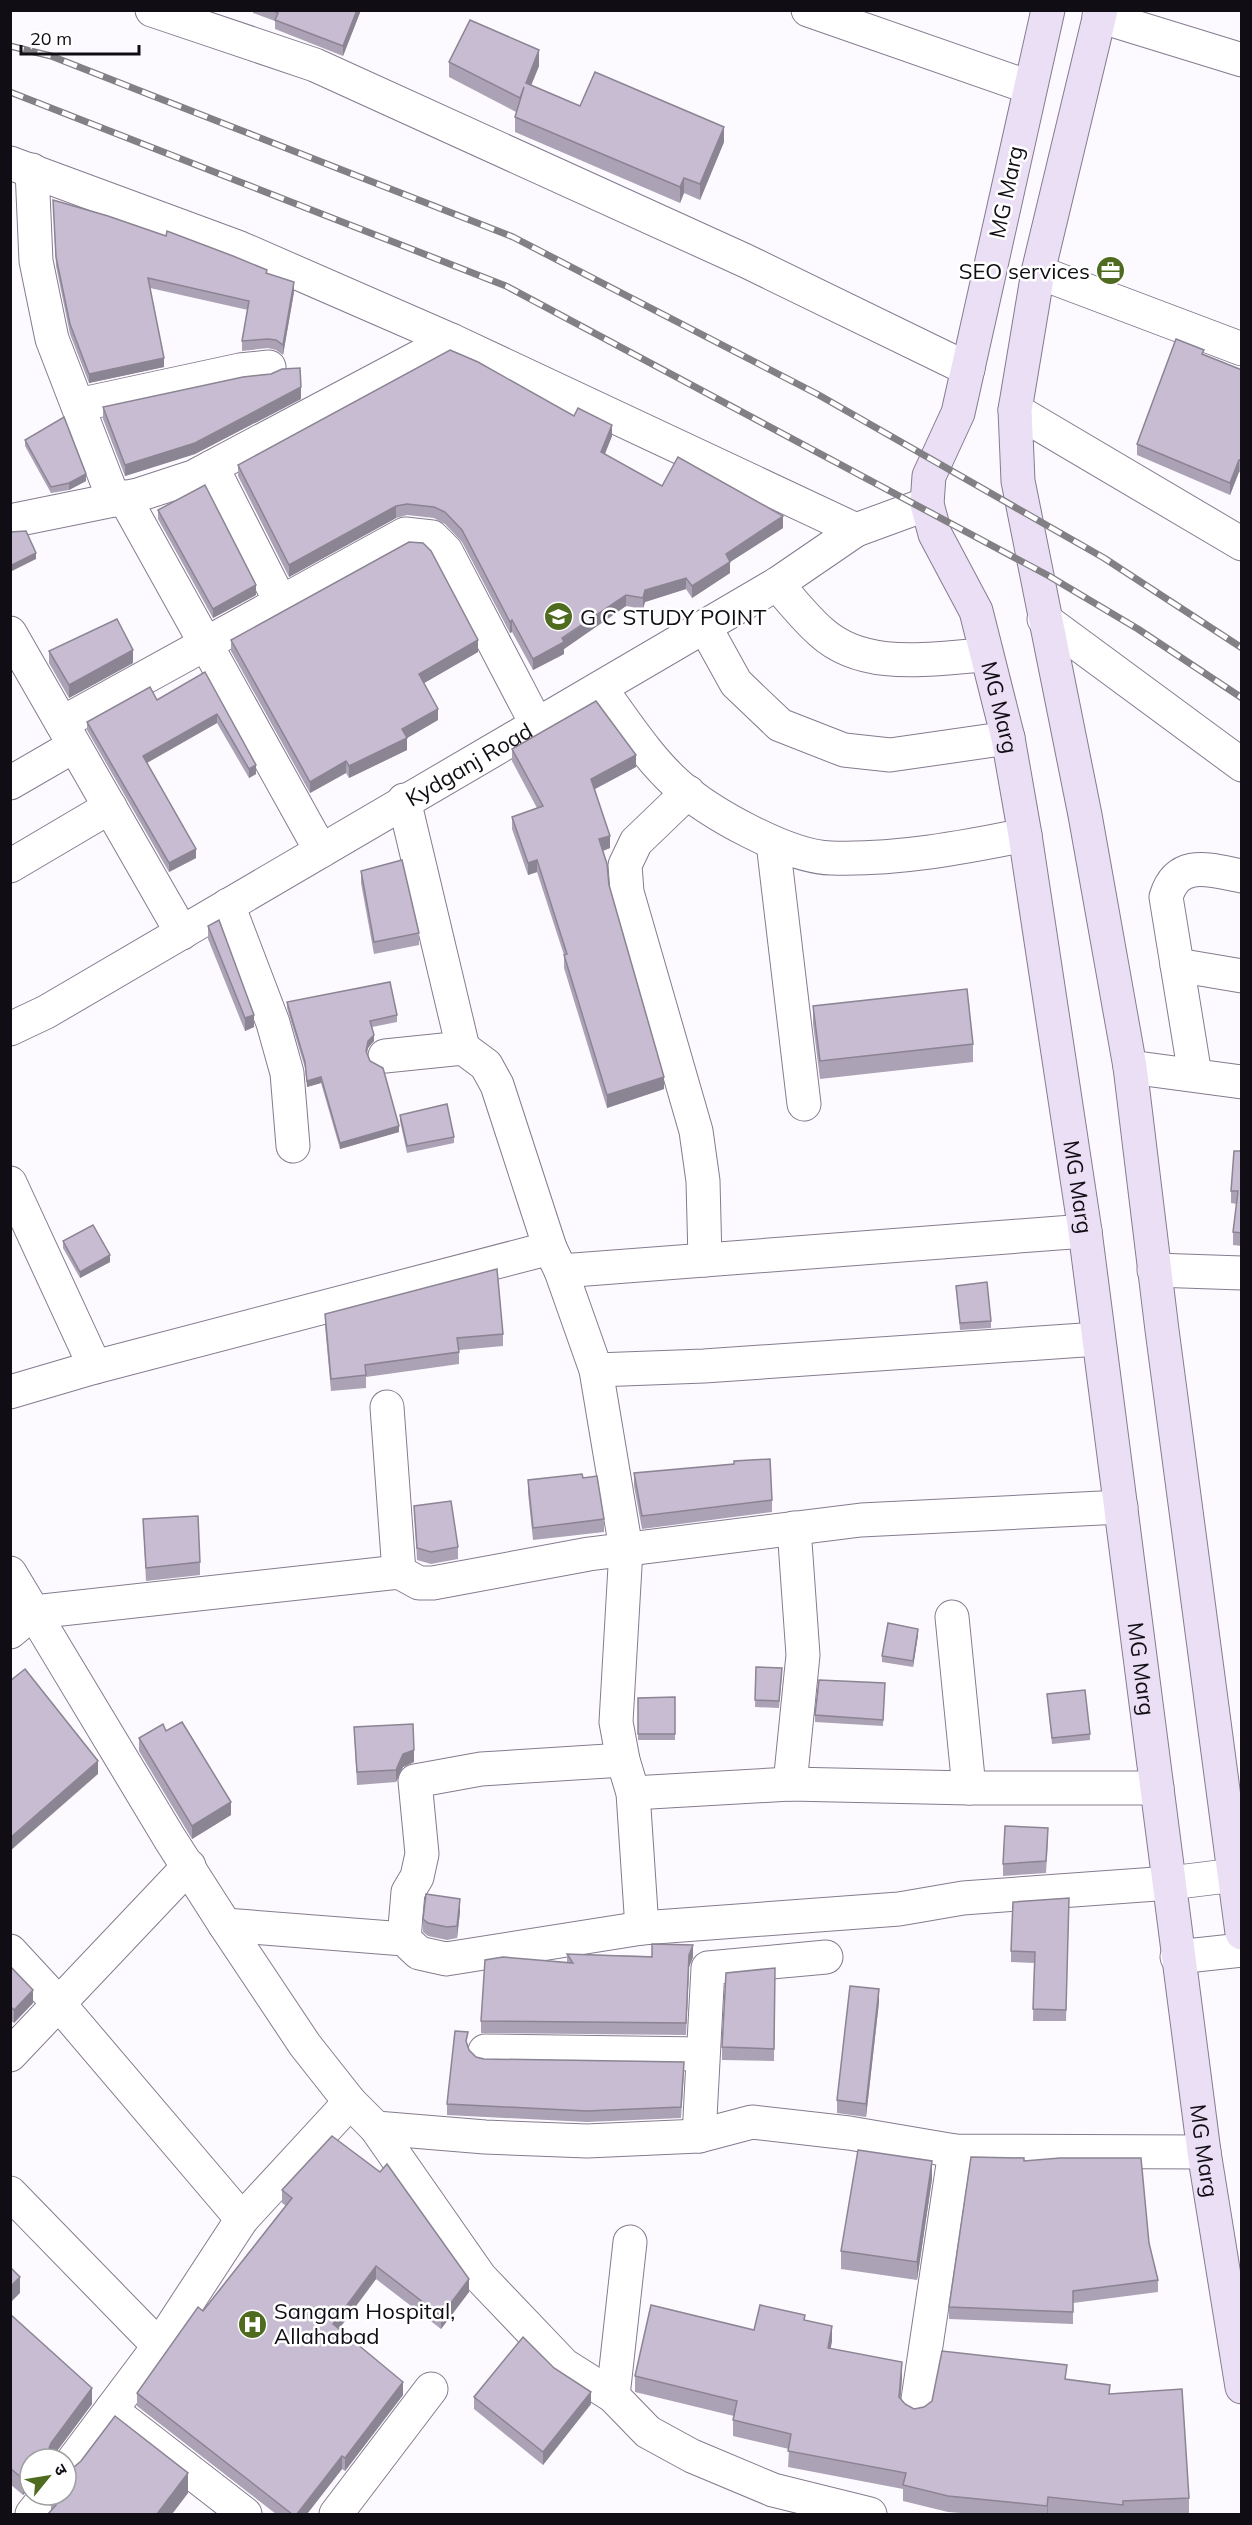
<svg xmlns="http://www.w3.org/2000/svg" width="1252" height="2525" viewBox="0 0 1252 2525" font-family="Mulish,'Noto Sans Devanagari',sans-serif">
	<rect width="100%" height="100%" fill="#fcfafe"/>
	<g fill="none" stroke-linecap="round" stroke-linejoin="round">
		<defs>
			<g id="street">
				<path d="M152 10 315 65 746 261 968 369"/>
				<path d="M808 10 1029 87"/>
				<path d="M1099 16 1242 60"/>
				<path d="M10 163 240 248 451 340 856 530"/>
				<path d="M32 170 36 261 52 339 114 500"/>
				<path d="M1038 272 1242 349"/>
				<path d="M78 405 240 370 269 367"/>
				<path d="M1015 410 1242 544"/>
				<path d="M212 467 281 603"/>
				<path d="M124 497 321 851"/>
				<path d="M10 521 138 495 193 477 451 340"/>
				<path d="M777 584C791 600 805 618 821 632 865 672 932 658 986 655"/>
				<path d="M1044 619 1242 765"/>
				<path d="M705 627 736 683 780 725 844 750 890 755 1008 738"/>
				<path d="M10 633 182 933"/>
				<path d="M600 688C624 720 647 757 677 784 709 813 788 857 831 858 896 860 962 848 1025 835"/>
				<path d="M62 723 405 534 432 537 446 551 537 725"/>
				<path d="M10 783 74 746"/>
				<path d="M688 792 636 842 625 865 627 892 696 1131 703 1181 705 1260"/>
				<path d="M404 800 463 1048"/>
				<path d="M773 843 804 1104"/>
				<path d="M10 866 110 807"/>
				<path d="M228 905 273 1023 287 1073 293 1146"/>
				<path d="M1177 965 1242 976"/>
				<path id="s1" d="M10 1029 46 1012 777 584 856 530 927 504"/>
				<path d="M385 1056 463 1048 486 1065 497 1085 550 1248"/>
				<path d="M1130 1067 1242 1082"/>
				<path d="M1195 1075 1166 897C1178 858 1210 870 1242 876"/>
				<path d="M10 1183 95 1367"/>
				<path d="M1154 1270 1242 1273"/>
				<path d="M561 1271 596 1370 704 1366 1098 1339"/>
				<path d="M596 1370 626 1549 616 1722 623 1760 633 1793 642 1928"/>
				<path d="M10 1392 95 1367 550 1248 561 1271 1085 1231"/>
				<path d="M387 1407 399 1572"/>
				<path d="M10 1573 170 1839 225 1925 305 2045 350 2102 376 2128 480 2277 564 2365 613 2396 648 2432 692 2456 773 2490 870 2514"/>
				<path d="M952 1617 969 1788"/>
				<path d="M10 1632 34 1612 399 1572 419 1583H433L589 1554 861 1520 1121 1507"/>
				<path d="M790 1784 803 1655 794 1528"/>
				<path d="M633 1793 790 1784 969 1788H1157"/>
				<path d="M225 1925 404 1939 419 1953 446 1959 642 1928 899 1909 963 1898 1170 1883 1235 1875"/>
				<path d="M404 1939 408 1892 417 1877 422 1854 415 1781 481 1769 623 1760"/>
				<path d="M10 1951 59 2004 242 2219"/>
				<path d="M1177 1957 1242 1950"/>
				<path d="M485 2051 701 2054"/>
				<path d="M10 2055 189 1866"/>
				<path d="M376 2128 485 2137 587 2141 699 2136 752 2122 849 2133 955 2151 1204 2152"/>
				<path d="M699 2136 708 1968 826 1957"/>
				<path d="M10 2193 159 2346"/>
				<path d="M613 2396 630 2242"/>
				<path d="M917 2406 955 2151"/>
				<path d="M111 2410 245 2514"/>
				<path d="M66 2470 159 2346 242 2219 350 2102"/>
				<path d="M32 2514 47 2495"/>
				<path d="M336 2514 431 2389"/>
			</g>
			<g id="secondary">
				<path id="s2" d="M1048 10 958 413 929 476 927 504 935 534 976 611 1008 738 1025 835 1085 1231 1204 2152 1242 2387"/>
				<path d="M1101 10 1038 272 1015 410 1018 481 1085 815 1130 1067 1162 1330 1242 1933"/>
			</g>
		</defs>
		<!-- street casing -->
		<use href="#street" stroke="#857b8f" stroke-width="35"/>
		<!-- secondary casing -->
		<use href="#secondary" stroke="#857b8f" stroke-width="35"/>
		<!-- street -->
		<use href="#street" stroke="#fff" stroke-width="33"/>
		<!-- secondary -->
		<use href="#secondary" stroke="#eadff4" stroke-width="33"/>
		<defs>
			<g id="rail">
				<path d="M10 46 51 56 513 237 817 394 1104 558 1242 648"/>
				<path d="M10 92 506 286 1049 576 1138 629 1242 698"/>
			</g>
		</defs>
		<!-- rail casing -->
		<use href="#rail" stroke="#828085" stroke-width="7"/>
		<!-- rail -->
		<use href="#rail" stroke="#fff" stroke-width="4.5" stroke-dasharray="14" stroke-linecap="butt"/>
	</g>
	<!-- wall -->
	<g fill="#aba2b5">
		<path d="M253 10H361L343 56 275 29V21L253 13Z"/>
		<path d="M449 62 539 66 531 85 580 106 724 142 700 200 684 193 680 203 515 132V117L516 112 449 77Z"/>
		<path d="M53 200 267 273 294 292 283 355 276 350 268 348 242 351V341L248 310 150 288 164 367 89 383 70 334 56 266Z"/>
		<path d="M1204 355 1242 370V473L1239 472 1230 495 1137 455V444Z"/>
		<path d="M301 399 195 454 125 476 103 419V407Z"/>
		<path d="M574 416 612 436 605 454 662 486 783 528 730 562V573L692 598 686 589 645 602 643 609 626 606 564 649V654L533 670 512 632 510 633 462 542 445 524 434 518 407 515 396 518 289 577 238 476V465Z"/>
		<path d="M25 440 86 481 69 490 51 493 25 446Z"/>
		<path d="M158 510 256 595 213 618 158 519Z"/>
		<path d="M231 640 478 652 424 683 438 720 407 738V750L349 778 346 773 310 793 231 651Z"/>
		<path d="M49 651 133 663 69 698 49 663Z"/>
		<path d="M205 672 256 774 249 778 217 723 147 763 196 858 169 872 87 730V722L157 700Z"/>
		<path d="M512 749 636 767 595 789 610 848 603 851 609 885 664 1089 607 1108 564 968V955L537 872 528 875 512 829V817L537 808 512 761Z"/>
		<path d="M361 871 419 933V945L374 954 361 883Z"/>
		<path d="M208 926 254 1027 245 1031 208 939Z"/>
		<path d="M287 1002 397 1015V1022L372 1027 374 1041 368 1048 367 1053 399 1132 340 1149 321 1083 307 1087 305 1068 287 1008Z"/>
		<path d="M813 1006 973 1044V1062L820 1079 813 1024Z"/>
		<path d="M400 1115 454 1137V1143L407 1153 400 1121Z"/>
		<path d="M1242 1151V1246L1233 1245V1232L1237 1204 1231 1203V1191Z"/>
		<path d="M63 1241 110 1262 80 1278 63 1248Z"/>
		<path d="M956 1286 991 1321V1328L960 1330Z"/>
		<path d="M325 1314 503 1334V1346L459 1350V1364L366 1377V1388L331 1391 325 1326Z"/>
		<path d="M734 1464 772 1500V1512L642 1529 634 1486V1473Z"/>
		<path d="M583 1478 604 1519V1532L533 1540 528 1493V1480Z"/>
		<path d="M414 1506 458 1547V1559L431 1564 417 1560Z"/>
		<path d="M143 1519 200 1562V1575L146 1581Z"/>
		<path d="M918 1635 913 1667 882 1662V1656Z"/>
		<path d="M756 1667 782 1674 779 1708 755 1707Z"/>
		<path d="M885 1683 883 1726 815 1722V1715Z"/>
		<path d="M1047 1694 1090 1734V1740L1052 1744Z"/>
		<path d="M675 1697V1740H638V1698Z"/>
		<path d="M354 1727 414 1762 403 1767 396 1782 357 1785Z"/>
		<path d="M166 1731 231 1815 192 1839 139 1751V1738Z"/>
		<path d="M1048 1841 1046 1873 1003 1876V1864Z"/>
		<path d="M1069 1898 1066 2021H1033L1034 1963 1011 1962V1951Z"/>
		<path d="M460 1912 457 1938 447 1940 428 1936 423 1932V1919Z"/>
		<path d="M567 1954 693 1957 689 1967 686 2035 481 2033V2021L567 1962Z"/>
		<path d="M10 1966 33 2003 14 2023 10 2020Z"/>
		<path d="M775 1968 774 2061 722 2060V2047Z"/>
		<path d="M879 2002 866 2117 837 2113V2100Z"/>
		<path d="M468 2043V2046L469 2050 476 2057 484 2059 684 2073 681 2118 587 2122 447 2115V2104Z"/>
		<path d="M932 2179 917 2280 841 2269V2251Z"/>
		<path d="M282 2190 469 2292 441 2329 376 2279 339 2329 403 2395 345 2471 342 2469 307 2514H276L137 2406V2393L286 2206 282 2203Z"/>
		<path d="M1149 2243 1158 2280V2292L1073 2303V2324L949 2319V2307Z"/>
		<path d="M10 2314 92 2404 51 2459H30V2488L23 2495 10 2484Z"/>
		<path d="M805 2321 832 2341 830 2348 902 2377 901 2398 905 2404 914 2409 924 2407 1067 2380 1110 2394 1189 2498V2513L1170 2514H1064L1048 2513V2514H975L948 2512 903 2501V2489L788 2467 789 2449 733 2436V2420L734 2416 635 2392V2376L754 2330Z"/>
		<path d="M554 2368 591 2404 543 2465 474 2409V2397Z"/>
		<path d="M188 2493 172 2514H48L51 2511V2500Z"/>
	</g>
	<!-- shaded-wall -->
	<g fill="#8b8493">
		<path d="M357 10H361L343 56V46Z"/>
		<path d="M539 50V66L526 98V83Z"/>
		<path d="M724 127V142L700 200V184Z"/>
		<path d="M684 178V193L680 203V187Z"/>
		<path d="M294 282V292L283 355V345Z"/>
		<path d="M164 358V367L89 383V374Z"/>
		<path d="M301 387V399L195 454 125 476V465Z"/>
		<path d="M612 425V436L601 463V452Z"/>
		<path d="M1239 460V472L1230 495V483Z"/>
		<path d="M86 474V481L69 490V483Z"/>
		<path d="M396 506V518L289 577V565Z"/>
		<path d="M783 516V528L730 562V573L692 598V586L726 554Z"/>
		<path d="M36 553V559L10 572V566Z"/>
		<path d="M686 578V589L645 602 643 609V598L645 590Z"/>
		<path d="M256 585V595L213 618V609Z"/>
		<path d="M626 595V606L564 649V654L533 670V659Z"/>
		<path d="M512 620V632L510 633V622Z"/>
		<path d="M478 640V652L419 686V674Z"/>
		<path d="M133 650V663L69 698V685Z"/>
		<path d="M438 709V720L407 738V750L349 778V766L402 729Z"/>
		<path d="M217 714V723L143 765V756Z"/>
		<path d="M636 755V767L591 791V779Z"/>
		<path d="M346 761V773L310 793V782Z"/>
		<path d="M256 765V774L249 778V769Z"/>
		<path d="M610 836V848L599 852V839Z"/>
		<path d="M196 849V858L169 872V863Z"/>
		<path d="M537 860V872L528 875V863Z"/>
		<path d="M254 1015V1027L245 1031V1018Z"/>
		<path d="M374 1035V1041L368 1048 366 1057 368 1041Z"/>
		<path d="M321 1077V1083L307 1087V1081Z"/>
		<path d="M664 1077V1089L607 1108V1095Z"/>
		<path d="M399 1126V1132L340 1149V1143Z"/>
		<path d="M110 1255V1262L80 1278V1272Z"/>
		<path d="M918 1629V1635L913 1667V1661Z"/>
		<path d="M414 1750V1762L403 1767 396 1782V1770L403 1754Z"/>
		<path d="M98 1761V1774L10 1851V1838Z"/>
		<path d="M231 1802V1815L192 1839V1826Z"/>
		<path d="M460 1899V1912L457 1938V1926Z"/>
		<path d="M693 1945V1957L689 1967 686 2035 689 1955Z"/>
		<path d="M879 1989V2002L866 2117V2104Z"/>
		<path d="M33 1990V2003L14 2023V2010Z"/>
		<path d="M932 2161V2179L917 2280V2262Z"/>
		<path d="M376 2266V2279L333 2337V2324Z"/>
		<path d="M20 2277V2293L10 2303V2287Z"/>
		<path d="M469 2279V2292L441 2329V2316Z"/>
		<path d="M832 2326V2341L828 2364V2348Z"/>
		<path d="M902 2362V2377L899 2412V2397Z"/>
		<path d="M403 2382V2395L345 2471V2458Z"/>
		<path d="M92 2388V2404L51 2459H48V2451L51 2443Z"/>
		<path d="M591 2392V2404L543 2465V2452Z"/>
		<path d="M342 2456V2469L307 2514H297Z"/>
		<path d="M30 2472V2488L23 2495V2479Z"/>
		<path d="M188 2473V2493L172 2514H157Z"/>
		<path d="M1048 2497V2514H1047Z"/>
	</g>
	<!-- building -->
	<g fill="#c7bcd2" stroke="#8b8493" stroke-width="1.5">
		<path d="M272 10H357L343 46 275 20 278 13Z"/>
		<path d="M470 20 539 50 526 83 580 106 595 72 724 127 700 184 684 178 680 187 515 117 524 87 520 98 449 62Z"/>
		<path d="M53 200 108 216 166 236 167 231 233 256 267 270 266 273 294 282 283 345 276 340 268 339 242 341 249 301 148 278 164 358 89 374 70 324 56 257Z"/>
		<path d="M1176 339 1204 350 1202 354 1242 370V461L1239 460 1230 483 1137 444Z"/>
		<path d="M450 350 478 362 574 416 578 408 612 425 601 452 662 486 678 457 783 516 726 554 730 562 692 586 686 578 645 590 643 598 626 595 562 638 564 642 533 659 512 620 510 622 462 530 445 512 434 507 407 504 396 506 289 565 238 465Z"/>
		<path d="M300 368 301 387 195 443 125 465 103 407 243 377 271 374 282 369Z"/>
		<path d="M64 417 86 474 69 483 51 487 25 440Z"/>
		<path d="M205 485 256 585 213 609 158 510Z"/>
		<path d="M26 531 36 553 10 566V532Z"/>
		<path d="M409 542 423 543 431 551 478 640 419 674 438 709 402 729 407 738 349 766 346 761 310 782 231 640Z"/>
		<path d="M117 619 133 650 69 685 49 651Z"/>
		<path d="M205 672 256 765 249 769 217 714 143 756 196 849 169 863 87 722 150 687 157 700Z"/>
		<path d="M596 701 636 755 591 779 610 836 599 839 607 864 609 885 664 1077 607 1095 564 955 567 954 537 860 528 863 512 817 543 806 512 749Z"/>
		<path d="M402 860 419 933 374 942 361 871Z"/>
		<path d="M219 920 254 1015 245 1018 208 926Z"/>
		<path d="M390 982 397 1015 370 1021 374 1035 368 1041 366 1051 370 1061 383 1068 399 1126 340 1143 321 1077 307 1081 305 1062 287 1002Z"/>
		<path d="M967 989 973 1044 820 1061 813 1006Z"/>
		<path d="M447 1104 454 1137 407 1146 400 1115Z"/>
		<path d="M1234 1151H1242V1233L1233 1232 1238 1191H1231Z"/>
		<path d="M93 1225 110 1255 80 1272 63 1241Z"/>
		<path d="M497 1269 503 1334 457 1338 459 1352 365 1365 366 1375 331 1379 325 1314Z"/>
		<path d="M987 1282 991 1321 960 1323 956 1286Z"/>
		<path d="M770 1459 772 1500 642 1516 634 1473 734 1464V1461Z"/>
		<path d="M582 1474 583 1478 597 1476 604 1519 533 1528 528 1480Z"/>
		<path d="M451 1501 458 1547 431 1552 417 1548 414 1506Z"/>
		<path d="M198 1516 200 1562 146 1568 143 1519Z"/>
		<path d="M888 1623 918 1629 913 1661 882 1656Z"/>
		<path d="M756 1667 782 1668 779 1701 755 1700Z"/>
		<path d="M25 1669 98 1761 10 1838V1681Z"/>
		<path d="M819 1680 885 1683 883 1720 815 1715Z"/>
		<path d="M1085 1690 1090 1734 1052 1738 1047 1694Z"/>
		<path d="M675 1697V1734H638V1698Z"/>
		<path d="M182 1722 231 1802 192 1826 139 1738 163 1724 166 1731Z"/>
		<path d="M413 1724 414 1750 403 1754 396 1770 357 1772 354 1727Z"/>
		<path d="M1005 1826 1048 1828 1046 1861 1003 1864Z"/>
		<path d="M426 1894 460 1899 457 1926 447 1927 428 1923 423 1919Z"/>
		<path d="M1069 1898 1066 2010 1033 2009 1035 1952 1011 1951 1013 1902Z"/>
		<path d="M652 1944 693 1945 689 1955 686 2023 481 2021 485 1960 503 1957 573 1963 567 1954 652 1957Z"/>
		<path d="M10 1966 33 1990 14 2010 10 2006Z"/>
		<path d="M775 1968 774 2049 722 2047 726 1973Z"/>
		<path d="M850 1986 879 1989 866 2104 837 2100Z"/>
		<path d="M455 2031 468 2032 466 2041 469 2050 476 2057 484 2059 684 2062 681 2107 587 2111 447 2104Z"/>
		<path d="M332 2136 380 2172 387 2164 469 2279 441 2316 376 2266 333 2324 403 2382 345 2458 342 2456 297 2514H292L137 2393 198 2307 203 2311 292 2198 282 2190Z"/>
		<path d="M858 2150 932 2161 917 2262 841 2251Z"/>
		<path d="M971 2157 1024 2158V2161L1060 2158H1141L1149 2243 1158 2280 1073 2291V2312L949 2307Z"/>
		<path d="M10 2267 20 2277 10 2287Z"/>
		<path d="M651 2305 754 2330 760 2305 805 2315 804 2320 832 2326 828 2348 902 2362 899 2397 905 2404 914 2409 924 2407 932 2401 942 2351 1067 2365 1065 2379 1110 2385 1109 2394 1182 2389 1189 2498 1123 2501V2505L1048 2497 1047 2506 948 2496 903 2485 906 2473 788 2451 791 2434 733 2420 737 2401 635 2376Z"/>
		<path d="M10 2314 92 2388 51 2443 48 2451V2459H30V2472L23 2479 10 2468Z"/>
		<path d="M523 2337 554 2368 591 2392 543 2452 474 2397Z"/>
		<path d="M115 2416 188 2473 157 2514H48L56 2505 51 2500 54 2495H66V2468L74 2467 81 2461Z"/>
	</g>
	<!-- icons -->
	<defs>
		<symbol id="office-disc" viewBox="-11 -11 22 22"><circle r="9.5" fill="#4e6b1f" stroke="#fff"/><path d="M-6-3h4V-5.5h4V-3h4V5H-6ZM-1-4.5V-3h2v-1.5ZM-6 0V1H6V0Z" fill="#fff"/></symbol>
		<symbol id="school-disc" viewBox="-11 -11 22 22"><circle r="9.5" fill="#4e6b1f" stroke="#fff"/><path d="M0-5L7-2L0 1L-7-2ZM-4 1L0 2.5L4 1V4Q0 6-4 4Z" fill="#fff"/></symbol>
		<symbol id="hospital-disc" viewBox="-11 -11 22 22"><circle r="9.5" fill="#4e6b1f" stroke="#fff"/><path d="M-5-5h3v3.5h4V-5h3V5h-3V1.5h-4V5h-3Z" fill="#fff"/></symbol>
	</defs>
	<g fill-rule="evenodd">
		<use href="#office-disc" x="1094" y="254" width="33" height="33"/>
		<use href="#school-disc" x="542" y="600" width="33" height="33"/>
		<use href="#hospital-disc" x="236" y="2308" width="33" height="33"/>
	</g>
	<g text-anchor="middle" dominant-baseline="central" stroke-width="5" stroke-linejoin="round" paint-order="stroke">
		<!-- street labels -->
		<g font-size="22" fill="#100d14" stroke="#fff">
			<text transform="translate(1006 192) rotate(-78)">MG Marg</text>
			<text stroke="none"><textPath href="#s2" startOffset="728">MG Marg</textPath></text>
			<text stroke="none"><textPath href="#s1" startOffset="530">Kydganj Road</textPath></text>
			<text stroke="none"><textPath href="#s2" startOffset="1214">MG Marg</textPath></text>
			<text stroke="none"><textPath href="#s2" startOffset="1700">MG Marg</textPath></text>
			<text stroke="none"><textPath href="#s2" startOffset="2186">MG Marg</textPath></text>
		</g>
		<!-- poi labels -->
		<g font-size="22" fill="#100d14" stroke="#fff" text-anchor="start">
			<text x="1090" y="271" text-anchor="end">SEO services</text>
			<text x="580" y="617">G C STUDY POINT</text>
			<text x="274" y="2311">Sangam Hospital,<tspan x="274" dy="25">Allahabad</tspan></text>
		</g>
	</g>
	<!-- border -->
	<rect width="1252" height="2525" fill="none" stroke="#100d14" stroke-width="24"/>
	<!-- north arrow -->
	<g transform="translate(48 2477) rotate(60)"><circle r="28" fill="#ffffff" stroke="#9f9ea1" stroke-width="1.5"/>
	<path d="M0-4.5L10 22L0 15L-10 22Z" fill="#4e6b1f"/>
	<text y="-9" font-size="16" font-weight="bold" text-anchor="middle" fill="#100d14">उ</text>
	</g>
	<!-- scale -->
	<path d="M21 45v9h118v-9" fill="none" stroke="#100d14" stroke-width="3"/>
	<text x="30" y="45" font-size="18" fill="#100d14" stroke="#ffffff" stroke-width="4.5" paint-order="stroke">20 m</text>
</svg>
